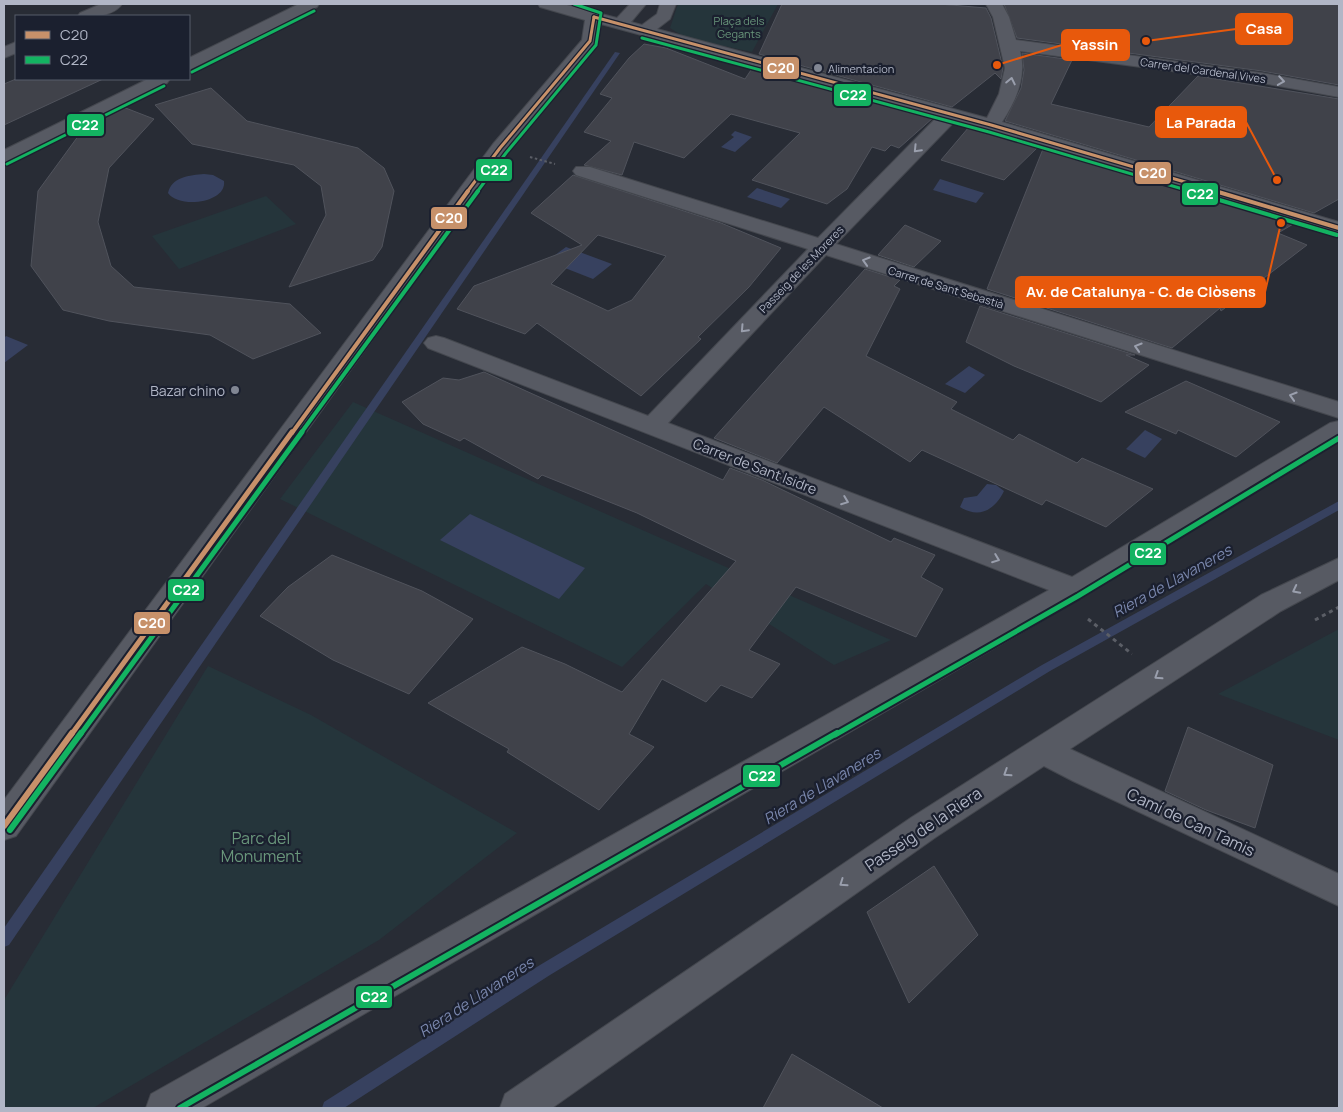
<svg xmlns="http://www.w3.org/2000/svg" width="1343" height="1112" viewBox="0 0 1343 1112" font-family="Manrope,sans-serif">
	<rect width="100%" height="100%" fill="#282c35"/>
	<!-- green -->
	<g fill="#25353b">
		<path d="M678 4H778L752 52 686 38 670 28Z"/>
		<path d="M266 196 296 224 179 269 152 236Z"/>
		<path d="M353 402 891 640 834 665 706 584 622 667 280 499Z"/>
		<path d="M1339 629V740L1218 694Z"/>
		<path d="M208 666 311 715 517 833 379 940 93 1108H4V1000Z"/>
	</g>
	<!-- water -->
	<g fill="#37415f">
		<path d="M735 131 752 137 735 152 721 147 734 137 731 135Z"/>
		<path d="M204 174 213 175 224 181C227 203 179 209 168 193 171 177 190 175 204 174Z"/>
		<path d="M940 179 984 193 976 203 933 190Z"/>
		<path d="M757 188 790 199 781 208 747 197Z"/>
		<path d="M566 247 612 264 593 279 547 261Z"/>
		<path d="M6 336 28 345 4 363V338Z"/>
		<path d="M969 366 985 375 965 393 945 384Z"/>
		<path d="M1145 430 1162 439 1145 458 1126 449Z"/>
		<path d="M987 484 996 485 1004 491C995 510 979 519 960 507L964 498 977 496Z"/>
		<path d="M470 514 585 568 559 599 440 540Z"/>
	</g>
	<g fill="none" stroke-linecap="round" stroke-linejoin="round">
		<!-- stream -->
		<g fill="#37415f" fill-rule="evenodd">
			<path d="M615 52 620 53 9 945 4 947V928Z"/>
			<path d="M1339 501V510L1050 671 550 975 344 1108H322L324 1102 540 965 1042 665Z"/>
		</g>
	</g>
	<!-- building -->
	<g fill="#40424a" stroke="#50535c" fill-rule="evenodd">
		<path d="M782 4H939L986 8 991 18 1003 68 1001 79 995 73 952 107 759 54Z"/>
		<path d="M1004 4H1339V85L1262 71 1017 38Z"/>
		<path d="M644 44 666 48 745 79 753 67 934 117 899 148 891 145 885 151 872 147 847 189 827 204 752 180 800 133 731 114 684 158 634 142 622 175 584 165 611 141 584 132 612 98 600 94 629 58Z"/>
		<path d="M1022 53 1072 60 1051 104 1149 127 1198 76 1339 99V199L1314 213 1005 121 1021 88 1024 70Z"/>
		<path d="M16 79H103L4 125V84Z"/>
		<path d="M211 88 247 121 358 148 384 168 394 191 382 247 373 260 289 287 326 215 321 186 294 165 192 144 155 105Z"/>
		<path d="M123 107 154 119 109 168 98 222 111 266 134 287 290 304 321 333 253 359 210 335 109 321 63 310 31 266 38 191 87 124Z"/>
		<path d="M969 127 1038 147 1004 180 941 160Z"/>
		<path d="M1043 149 1295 223 1278 233 1307 245 1221 311 1220 308 1172 348 987 289Z"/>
		<path d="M573 175 721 223 781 248 749 287 698 337 701 339 641 396 537 323 525 334 457 309 474 286 582 245 531 213ZM598 235 666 256 632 300 608 311 551 284Z"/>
		<path d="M905 225 941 241 914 267 878 255Z"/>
		<path d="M865 269 900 280 894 286 900 289 866 356 957 402 951 409 1013 440 1019 434 1077 463 1082 458 1153 489 1106 527 1046 500 1042 505 922 450 910 462 824 407 777 463 714 438Z"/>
		<path d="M980 306 1135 355H1126L1149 365 1101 402 1014 366 966 342Z"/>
		<path d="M484 372 723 480 730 468 762 480 891 542 894 538 935 555 921 577 943 589 916 637 796 587 749 650 780 664 752 698 721 685 706 702 662 679 629 734 654 747 599 810 507 752 509 749 428 703 522 647 565 664 622 692 736 561 637 513 542 475 538 479 464 438 460 441 423 424 402 402 443 378 459 380Z"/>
		<path d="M1186 381 1280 422 1236 457 1178 430 1176 434 1125 412Z"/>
		<path d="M332 555 422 591 473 619 409 694 333 660 260 616 288 587Z"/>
		<path d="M1188 727 1273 765 1255 828 1206 810 1165 791Z"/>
		<path d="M934 866 978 935 909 1003 867 912Z"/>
		<path d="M792 1054 883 1108H763Z"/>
	</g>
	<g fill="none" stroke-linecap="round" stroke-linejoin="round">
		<defs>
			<g id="minor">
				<path d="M101 4H122C113 17 92 17 78 16L80 13Z"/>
				<path d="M299 4H319L317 7 189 70V58Z"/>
				<path d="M538 4H563L617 18 630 4H646L631 22 642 25 657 14 660 4H676L670 19 657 29 987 118 999 94 1005 68 993 17 986 4H1002L1009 17 1016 40 1262 73 1339 87V97L1262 83 1020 51C1027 76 1016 101 1002 122L1339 222V234L955 121 836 244 1339 402V418L826 255 668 423 1072 577 1330 423 1339 421V440L1084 596 202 1108H146L151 1094 1049 590 428 348 424 343 428 338 436 336 444 338 648 416 808 249 576 175 573 171 576 167H590L818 238 938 116 601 24 596 45 507 152 16 836 4 840V800L493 144 582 40 585 20 540 7Z"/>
				<path d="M16 42V53L4 58V47Z"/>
				<path d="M148 79H170L167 83 4 163V150Z"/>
				<path d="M1339 558V580L1281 611 1070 749 1339 874V906L1073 781 1044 766 936 837 552 1108H500L505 1094 912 817 1261 595Z"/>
			</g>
		</defs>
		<!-- minor casing -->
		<use href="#minor" stroke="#44474e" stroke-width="2"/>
		<!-- path-far1 -->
		<path stroke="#5b5e66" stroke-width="2" stroke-dasharray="2.5 2.5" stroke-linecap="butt" d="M530 157 555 164"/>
		<!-- path -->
		<g stroke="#5b5e66" stroke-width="3" stroke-dasharray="4 4" stroke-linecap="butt">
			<path d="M1088 619 1132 654"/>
			<path d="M1315 620 1339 607"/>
		</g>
		<!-- minor -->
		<use href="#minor" fill="#575a63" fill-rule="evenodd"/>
		<defs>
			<g id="bus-1-far3">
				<path d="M594 17 991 125 1219 192"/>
				<path d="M467 192 500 148 590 41 594 17"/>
			</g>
			<g id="bus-1-far2">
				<path d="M1215 191 1339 228"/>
				<path d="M292 433 468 191"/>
			</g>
			<path id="bus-1-far1" d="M71 735 292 432"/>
			<path id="bus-1" d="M4 826 72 733"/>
			<g id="bus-2-far3">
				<path d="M642 38 989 132 1193 192"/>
				<path d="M192 72 314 11"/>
				<path d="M7 164 164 86"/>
				<path d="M477 192 506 153 596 45 601 13 574 4"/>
			</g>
			<g id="bus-2-far2">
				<path d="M1189 191 1337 235"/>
				<path d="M301 433 478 191"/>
			</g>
			<g id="bus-2-far1">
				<path d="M80 735 302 432"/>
				<path d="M835 735 1078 596 1339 438"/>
			</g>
			<g id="bus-2">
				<path d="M10 830 81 733"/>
				<path d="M180 1108 837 733"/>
			</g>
		</defs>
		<!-- bus-1-far3 casing -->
		<use href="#bus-1-far3" stroke="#1b202f" stroke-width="5.5"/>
		<!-- bus-1-far2 casing -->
		<use href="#bus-1-far2" stroke="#1b202f" stroke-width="7"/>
		<!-- bus-1-far1 casing -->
		<use href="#bus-1-far1" stroke="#1b202f" stroke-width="9"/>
		<!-- bus-1 casing -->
		<use href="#bus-1" stroke="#1b202f" stroke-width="10"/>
		<!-- bus-2-far3 casing -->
		<use href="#bus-2-far3" stroke="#1b202f" stroke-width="5.5"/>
		<!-- bus-2-far2 casing -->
		<use href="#bus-2-far2" stroke="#1b202f" stroke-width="7"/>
		<!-- bus-2-far1 casing -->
		<use href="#bus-2-far1" stroke="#1b202f" stroke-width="9"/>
		<!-- bus-2 casing -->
		<use href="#bus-2" stroke="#1b202f" stroke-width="10"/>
		<!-- bus-1-far3 -->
		<use href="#bus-1-far3" stroke="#c7916a" stroke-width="3"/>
		<!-- bus-1-far2 -->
		<use href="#bus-1-far2" stroke="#c7916a" stroke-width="4"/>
		<!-- bus-1-far1 -->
		<use href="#bus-1-far1" stroke="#c7916a" stroke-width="5"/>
		<!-- bus-1 -->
		<use href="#bus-1" stroke="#c7916a" stroke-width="6"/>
		<!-- bus-2-far3 -->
		<use href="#bus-2-far3" stroke="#13b361" stroke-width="3"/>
		<!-- bus-2-far2 -->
		<use href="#bus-2-far2" stroke="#13b361" stroke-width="4"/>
		<!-- bus-2-far1 -->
		<use href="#bus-2-far1" stroke="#13b361" stroke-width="5"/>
		<!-- bus-2 -->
		<use href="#bus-2" stroke="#13b361" stroke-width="6"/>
	</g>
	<!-- one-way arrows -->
	<defs><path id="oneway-chevron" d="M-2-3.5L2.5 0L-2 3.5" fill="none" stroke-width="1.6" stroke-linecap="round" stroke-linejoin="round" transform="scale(1.25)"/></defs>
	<g stroke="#9a9fad">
		<use href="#oneway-chevron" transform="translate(1011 81) rotate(-78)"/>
		<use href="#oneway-chevron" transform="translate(1281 81) rotate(9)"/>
		<use href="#oneway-chevron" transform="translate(917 149) rotate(134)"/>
		<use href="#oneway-chevron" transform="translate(866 261) rotate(-163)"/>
		<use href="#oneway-chevron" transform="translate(744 329) rotate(133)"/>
		<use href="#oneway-chevron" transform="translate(1138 347) rotate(-163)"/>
		<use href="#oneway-chevron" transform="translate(1293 396) rotate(-163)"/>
		<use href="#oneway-chevron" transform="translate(845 501) rotate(21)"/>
		<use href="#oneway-chevron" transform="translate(996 559) rotate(21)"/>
		<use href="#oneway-chevron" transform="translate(1296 590) rotate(153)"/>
		<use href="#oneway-chevron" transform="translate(1158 676) rotate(147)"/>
		<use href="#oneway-chevron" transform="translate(1007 773) rotate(147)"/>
		<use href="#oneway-chevron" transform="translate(843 883) rotate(145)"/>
	</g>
	<!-- markers -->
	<g fill="#818693" stroke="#1b202f" stroke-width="2">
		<circle cx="818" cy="68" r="5"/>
		<circle cx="235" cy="390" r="5"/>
	</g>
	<g text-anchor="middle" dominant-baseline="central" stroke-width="4.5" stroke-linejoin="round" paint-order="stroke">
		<!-- far-park labels -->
		<g font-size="11" fill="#69967b" stroke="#1b202f">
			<text x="739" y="20">Plaça dels<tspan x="739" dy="13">Gegants</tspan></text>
		</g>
		<!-- far-poi labels -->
		<g font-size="11" fill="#b1b6c6" stroke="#1b202f" text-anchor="start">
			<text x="828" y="68">Alimentacion</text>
		</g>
		<!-- far-street labels -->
		<g font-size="11" fill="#b1b6c6" stroke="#1b202f">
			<text transform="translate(1203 70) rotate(8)">Carrer del Cardenal Vives</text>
			<text transform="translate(801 269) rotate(-46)">Passeig de les Moreres</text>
			<text transform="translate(946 287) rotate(17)">Carrer de Sant Sebastià</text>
		</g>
		<!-- poi labels -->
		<g font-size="14" fill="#b1b6c6" stroke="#1b202f" text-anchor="end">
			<text x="225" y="390">Bazar chino</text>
		</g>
		<!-- street labels -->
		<g font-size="14" fill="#b1b6c6" stroke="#1b202f">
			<text transform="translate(755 466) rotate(21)">Carrer de Sant Isidre</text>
		</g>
		<!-- water labels -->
		<g font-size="15" font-style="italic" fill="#7a87ad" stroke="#1b202f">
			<text transform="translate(1172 581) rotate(-29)">Riera de Llavaneres</text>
			<text transform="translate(822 786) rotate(-31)">Riera de Llavaneres</text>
			<text transform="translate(476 997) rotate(-33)">Riera de Llavaneres</text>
		</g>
		<!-- near-street labels -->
		<g font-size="16" fill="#b1b6c6" stroke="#1b202f">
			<text transform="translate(1191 822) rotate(25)">Camí de Can Tamis</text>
			<text transform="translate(923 829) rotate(-34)">Passeig de la Riera</text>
		</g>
		<!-- near-park labels -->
		<g font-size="16" fill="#69967b" stroke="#1b202f">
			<text x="261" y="838">Parc del<tspan x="261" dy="18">Monument</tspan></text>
		</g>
	</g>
	<!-- callouts -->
	<path fill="none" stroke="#e8590c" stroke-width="2" d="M1146 41L1236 29M997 65L1062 45M1277 180L1246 122M1281 223L1265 292"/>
	<g fill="#e8590c" stroke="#1b202f" stroke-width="2">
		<circle cx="1146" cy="41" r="5"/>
		<circle cx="997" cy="65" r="5"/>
		<circle cx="1277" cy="180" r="5"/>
		<circle cx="1281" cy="223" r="5"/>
	</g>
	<g fill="#e8590c" stroke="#e8590c" stroke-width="2">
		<rect x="1236" y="14" width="56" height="30" rx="5"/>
		<rect x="1062" y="30" width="67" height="30" rx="5"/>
		<rect x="1156" y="107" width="90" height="30" rx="5"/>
		<rect x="1016" y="277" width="249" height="30" rx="5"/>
	</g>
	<g font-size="15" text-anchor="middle" font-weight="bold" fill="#fff">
		<text x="1264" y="34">Casa</text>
		<text x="1095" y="50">Yassin</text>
		<text x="1201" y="128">La Parada</text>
		<text x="1141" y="297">Av. de Catalunya - C. de Clòsens</text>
	</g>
	<g stroke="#1b202f" stroke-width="2">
		<rect x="762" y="56" width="38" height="24" rx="5" fill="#c7916a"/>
		<rect x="833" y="83" width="39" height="24" rx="5" fill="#13b361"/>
		<rect x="66" y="113" width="39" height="24" rx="5" fill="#13b361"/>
		<rect x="475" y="158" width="38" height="24" rx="5" fill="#13b361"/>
		<rect x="1134" y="161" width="38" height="24" rx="5" fill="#c7916a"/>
		<rect x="1181" y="182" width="38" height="24" rx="5" fill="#13b361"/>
		<rect x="430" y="206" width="38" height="24" rx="5" fill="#c7916a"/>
		<rect x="1129" y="542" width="38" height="24" rx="5" fill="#13b361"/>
		<rect x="167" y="578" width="38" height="24" rx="5" fill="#13b361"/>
		<rect x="133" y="611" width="38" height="24" rx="5" fill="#c7916a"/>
		<rect x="742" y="764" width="39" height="24" rx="5" fill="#13b361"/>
		<rect x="355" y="985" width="38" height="24" rx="5" fill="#13b361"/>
	</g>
	<g font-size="14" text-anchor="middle" font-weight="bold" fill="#fff">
		<text x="781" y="73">C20</text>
		<text x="853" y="100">C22</text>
		<text x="85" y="130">C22</text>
		<text x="494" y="175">C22</text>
		<text x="1153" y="178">C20</text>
		<text x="1200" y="199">C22</text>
		<text x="449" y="223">C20</text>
		<text x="1148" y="558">C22</text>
		<text x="186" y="595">C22</text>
		<text x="152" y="628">C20</text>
		<text x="762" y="781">C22</text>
		<text x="374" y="1002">C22</text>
	</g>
	<!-- border -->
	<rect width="1343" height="1112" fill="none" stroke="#b1b6c6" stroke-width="10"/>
	<!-- legend -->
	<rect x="15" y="15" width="175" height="65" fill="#1b202f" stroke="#575c6b"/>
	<rect x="25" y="31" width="25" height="8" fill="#c7916a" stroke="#575c6b"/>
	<text x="60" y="40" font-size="15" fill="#b1b6c6">C20</text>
	<rect x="25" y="56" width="25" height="8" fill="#13b361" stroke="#575c6b"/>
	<text x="60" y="65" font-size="15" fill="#b1b6c6">C22</text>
</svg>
